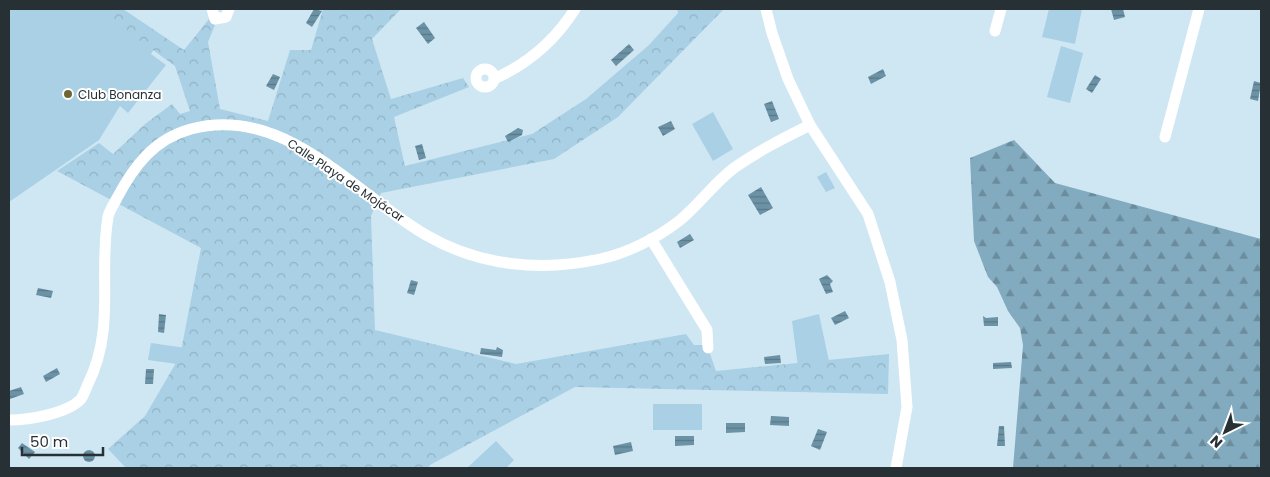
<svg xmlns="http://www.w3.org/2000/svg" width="1270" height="477" viewBox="0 0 1270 477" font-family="Poppins,sans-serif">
	<defs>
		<pattern id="forest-firs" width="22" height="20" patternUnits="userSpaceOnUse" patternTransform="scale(1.25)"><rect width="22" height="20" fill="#83abbf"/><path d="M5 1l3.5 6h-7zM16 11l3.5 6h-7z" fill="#6b8c9c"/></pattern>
		<pattern id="park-crowns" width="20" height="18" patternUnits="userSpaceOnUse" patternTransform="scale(1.25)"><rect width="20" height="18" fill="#a9d0e5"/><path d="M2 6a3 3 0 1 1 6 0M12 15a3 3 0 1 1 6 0" fill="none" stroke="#91b3c5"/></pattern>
		<pattern id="water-rules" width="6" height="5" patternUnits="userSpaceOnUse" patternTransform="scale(1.25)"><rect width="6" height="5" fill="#6c92a6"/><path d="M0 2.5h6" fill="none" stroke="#597888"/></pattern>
	</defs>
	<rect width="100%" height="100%" fill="#cfe7f3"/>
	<!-- green -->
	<g fill="#a9d0e5">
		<path d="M9 9H97L154 49 151 54 166 65 128 113 120 106 99 140 9 202Z"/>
		<path d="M1049 9H1082L1075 44 1042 37Z"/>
		<path d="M1061 46 1083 53 1070 103 1047 97Z"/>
		<path d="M713 112 733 149 713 161 692 124Z"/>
		<path d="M826 172 835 188 826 192 817 177Z"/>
		<path d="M819 314 830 366 798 367 792 321Z"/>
		<path d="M151 343 186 348 184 365 148 360Z"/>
		<rect x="653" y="404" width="49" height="26"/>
		<path d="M496 441 514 460 506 468H467Z"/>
	</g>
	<!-- forest -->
	<path fill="url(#forest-firs)" d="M1014 140 1055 183 1261 239V468H1013L1023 345 1020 328 1008 311 997 287 988 277 974 241 970 158Z"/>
	<!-- park -->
	<path fill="url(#park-crowns)" d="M96 9H123L184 50 209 19 215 25 208 42 220 109 268 121 290 50H311L323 9H401L372 39 391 99 463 78 469 87 394 117 405 166 532 134 586 99 649 45 678 13 677 9H724L618 117 554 159 381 193 371 216 375 330 516 364 686 334 694 345H707L716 371 889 354 888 394 575 387 430 465 428 468H126L108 449 145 416 180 356 201 248 57 171 99 143 113 154 145 124 172 104 180 114 190 111 175 66Z"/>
	<!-- water -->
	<g fill="url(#water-rules)">
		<path d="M314 9 322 11 312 27 306 23Z"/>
		<path d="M1111 9H1123L1125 17 1114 20Z"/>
		<path d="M424 22 435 38 428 44 416 28Z"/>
		<path d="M629 44 634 50 616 66 611 60Z"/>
		<path d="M883 69 886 76 871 84 868 77Z"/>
		<path d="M273 74 280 77 274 90 266 86Z"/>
		<path d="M1095 75 1101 79 1092 93 1086 89Z"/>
		<path d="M1254 81 1261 83 1258 101 1250 99Z"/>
		<path d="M772 101 779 119 771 122 764 104Z"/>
		<path d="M671 121 675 129 663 136 658 127Z"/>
		<path d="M518 128 523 130 522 135 508 142 505 136Z"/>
		<path d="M422 144 426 158 419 160 415 146Z"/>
		<path d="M761 187 773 208 760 215 748 195Z"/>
		<path d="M690 234 694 240 680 248 677 242Z"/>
		<path d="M827 275 833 281 830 284 833 292 826 294 819 279Z"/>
		<path d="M411 280 418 282 414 295 407 293Z"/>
		<path d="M38 288 53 291 51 298 36 295Z"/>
		<path d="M845 311 849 318 835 325 831 318Z"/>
		<path d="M159 314 166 315 164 333 158 332Z"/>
		<path d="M983 316 986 318 998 317V326H984Z"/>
		<path d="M497 347 503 350 502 357 480 354 481 348 496 350Z"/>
		<path d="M780 355 781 363 765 364 764 357Z"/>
		<path d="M1011 362 1012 368 993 369V363Z"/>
		<path d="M57 368 60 374 46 382 43 376Z"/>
		<path d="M146 369H154L153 384H145Z"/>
		<path d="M21 387 24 394 10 399 9 391Z"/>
		<path d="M771 416 789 417V426L770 425Z"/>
		<path d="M726 423H745V432L726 433Z"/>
		<path d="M999 426H1004L1005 446H997Z"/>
		<path d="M818 429 827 432 820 450 811 446Z"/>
		<path d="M675 436H694V445L675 446Z"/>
		<path d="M631 442 633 451 615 455 613 446Z"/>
		<path d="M22 443 35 452 29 459 18 448Z"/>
		<circle cx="89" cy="456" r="6"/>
	</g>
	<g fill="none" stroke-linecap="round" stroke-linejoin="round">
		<!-- minor -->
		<g stroke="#fff" stroke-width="11">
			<path d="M212 9 215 19 226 17 229 9"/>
			<path d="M766 9 772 33 788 79 810 125 868 214 890 282 902 340 907 407 896 468"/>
			<path d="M995 31 1001 9"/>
			<circle cx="485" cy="78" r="9"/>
			<path d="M496 78C529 63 556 39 575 9"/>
			<path d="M1165 137 1199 9"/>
			<path d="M651 239 707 330 708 348"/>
			<path d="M9 420C28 420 67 414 81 399 84 395 86 388 88 384 116 327 98 275 108 217 109 211 114 204 117 198 134 166 154 139 191 129 285 104 352 192 426 235 479 266 541 272 600 259 628 253 657 238 679 221 699 205 714 183 734 168 758 151 784 138 810 125"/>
		</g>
	</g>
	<!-- markers -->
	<circle fill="#6e6632" stroke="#fff" stroke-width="2" cx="68" cy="94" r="5"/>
	<g text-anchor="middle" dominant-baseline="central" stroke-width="4" stroke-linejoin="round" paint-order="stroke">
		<!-- poi labels -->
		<g font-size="12" fill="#273035" stroke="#fff" text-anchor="start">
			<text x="78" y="94">Club Bonanza</text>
		</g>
		<!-- street labels -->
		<g font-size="12" fill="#273035" stroke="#fff">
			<text transform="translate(346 180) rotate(34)">Calle Playa de Mojácar</text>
		</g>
	</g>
	<!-- border -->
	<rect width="1270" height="477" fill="none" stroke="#273035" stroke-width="20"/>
	<!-- north arrow -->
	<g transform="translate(1225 432) rotate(222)" stroke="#ffffff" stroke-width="4" paint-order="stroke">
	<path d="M0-4L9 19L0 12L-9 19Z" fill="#273035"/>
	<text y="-8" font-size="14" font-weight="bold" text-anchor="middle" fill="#273035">N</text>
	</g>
	<!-- scale -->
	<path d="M22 447v8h81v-8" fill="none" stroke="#273035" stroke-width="2.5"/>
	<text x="30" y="447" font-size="15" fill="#273035" stroke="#ffffff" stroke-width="4" paint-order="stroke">50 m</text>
</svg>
